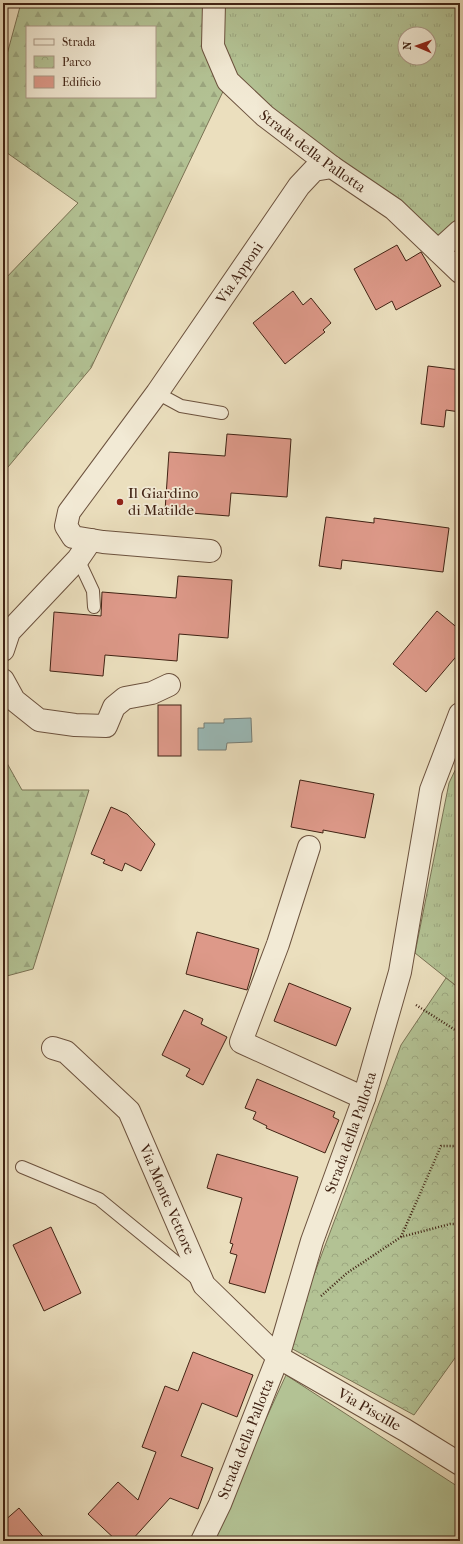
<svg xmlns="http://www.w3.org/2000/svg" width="463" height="1544" viewBox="0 0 463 1544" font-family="'IM FELL French Canon',serif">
	<defs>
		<pattern id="grass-tufts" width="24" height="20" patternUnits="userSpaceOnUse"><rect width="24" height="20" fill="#b3c294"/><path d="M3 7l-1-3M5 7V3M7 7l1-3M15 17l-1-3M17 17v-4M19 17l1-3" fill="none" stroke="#9ba67f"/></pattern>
		<pattern id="forest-firs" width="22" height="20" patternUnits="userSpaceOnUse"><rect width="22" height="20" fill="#b3c294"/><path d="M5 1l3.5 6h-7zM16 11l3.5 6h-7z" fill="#9ba67f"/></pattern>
		<pattern id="park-crowns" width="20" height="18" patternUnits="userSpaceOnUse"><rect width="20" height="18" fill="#b3c294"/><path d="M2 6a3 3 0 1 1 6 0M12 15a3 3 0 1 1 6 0" fill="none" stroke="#9ba67f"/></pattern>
	</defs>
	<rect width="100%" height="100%" fill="#ebdfbe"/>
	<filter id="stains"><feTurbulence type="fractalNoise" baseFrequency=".005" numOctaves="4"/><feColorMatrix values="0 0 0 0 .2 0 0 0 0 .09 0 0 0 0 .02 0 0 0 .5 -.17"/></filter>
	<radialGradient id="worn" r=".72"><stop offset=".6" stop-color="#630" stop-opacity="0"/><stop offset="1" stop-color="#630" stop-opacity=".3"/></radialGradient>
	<!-- grass -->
	<g fill="url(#grass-tufts)" stroke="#7a7254" fill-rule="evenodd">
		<path d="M217 3H460V231L438 251 232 85 214 13ZM405 34H429V58H405Z"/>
		<path d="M460 760V989L415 953 449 783Z"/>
	</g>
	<!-- forest -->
	<g fill="url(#forest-firs)" stroke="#7a7254" fill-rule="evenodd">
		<path d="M21 3H214L228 81 91 368 3 473V281L78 203 3 150V69ZM27 27H155V97H27Z"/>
		<path d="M3 756 22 790H89L33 969 3 977Z"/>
	</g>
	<!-- park -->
	<path fill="url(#park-crowns)" stroke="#7a7254" d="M446 978 460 989V1351L414 1415 287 1346 401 1045Z"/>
	<!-- garden -->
	<path fill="#b3c294" stroke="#7a7254" d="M286 1375 460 1488V1541H210Z"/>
	<!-- water -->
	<path fill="#9abbb9" stroke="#767e77" d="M251 718 252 742 227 743 226 750H198V728H204V723H224V719Z"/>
	<!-- building -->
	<g fill="#dd9989" stroke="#412314">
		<path d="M397 245 406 261 421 252 441 286 396 310 392 301 376 310 354 269Z"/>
		<path d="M293 291 303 305 311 298 331 323 323 330 325 332 285 364 253 323Z"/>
		<path d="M428 366 460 370V412L446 410 444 427 421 424Z"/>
		<path d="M227 434 291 439 287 497 231 493 229 516 165 511 169 452 225 456Z"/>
		<path d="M326 517 374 523V518L449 528 443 572 342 560 341 569 319 566Z"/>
		<path d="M178 576 232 580 228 638 179 634 177 661 105 655 103 676 50 671 54 612 101 616 102 592 176 598Z"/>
		<path d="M437 611 460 630V652L426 692 393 664Z"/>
		<rect x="158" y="705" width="23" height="51"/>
		<path d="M300 780 374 794 365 838 323 830V833L291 827Z"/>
		<path d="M111 807 127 814 155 844 141 871 125 863 122 871 103 863 105 860 91 854Z"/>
		<path d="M197 932 259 949 247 990 186 974Z"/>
		<path d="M289 983 351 1008 336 1046 274 1021Z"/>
		<path d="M184 1010 203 1019 201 1024 227 1037 203 1085 186 1076 190 1069 162 1055Z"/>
		<path d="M257 1079 335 1112 333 1117 339 1120 325 1153 266 1128 267 1126 253 1119 256 1112 245 1108Z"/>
		<path d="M217 1154 298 1177 265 1293 229 1283 237 1255 230 1253 233 1244 230 1243 242 1198 207 1188Z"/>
		<path d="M51 1227 81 1293 44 1311 13 1245Z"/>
		<path d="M193 1352 253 1375 237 1417 202 1403 181 1456 213 1468 198 1509 170 1498 131 1541H117L88 1514 118 1482 138 1500 156 1452 142 1447 165 1386 178 1391Z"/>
		<path d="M19 1508 47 1541H3V1522Z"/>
	</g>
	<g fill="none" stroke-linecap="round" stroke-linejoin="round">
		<defs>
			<g id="lane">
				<path d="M157 393 181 406 222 413"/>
				<path d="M78 559 93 591 94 607"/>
				<path d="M22 1167 99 1199 198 1280"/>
			</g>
			<g id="street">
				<path id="s1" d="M214 3 213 46 228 81 265 116 332 167 394 209 460 272"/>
				<path d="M438 251 460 231"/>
				<path id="s2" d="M210 551 103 542 73 537 66 526 69 512 157 393 299 186 314 170 332 167"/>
				<path d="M3 650 9 632 78 559 91 540"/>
				<path d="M3 680 14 700 39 720 75 725 106 726 114 707 125 698 152 693 169 685"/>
				<path d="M309 847 278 944 241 1042 364 1098"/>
				<path id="s3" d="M53 1048 66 1052 129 1111 204 1285 278 1357 405 1430 460 1464"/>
				<path id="s4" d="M202 1541 220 1504 278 1357 312 1241 364 1098 400 972 431 790 460 714"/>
			</g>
		</defs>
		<!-- lane casing -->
		<use href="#lane" stroke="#6c523e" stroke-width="14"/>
		<!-- street casing -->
		<use href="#street" stroke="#6c523e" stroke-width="24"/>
		<!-- path -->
		<g stroke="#412314" stroke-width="2.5" stroke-dasharray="1 2" stroke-linecap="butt">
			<path d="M416 1005 460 1033"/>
			<path d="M401 1237 441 1146H460"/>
			<path d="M321 1296 347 1273 401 1237 450 1224H460"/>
		</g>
		<!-- lane -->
		<use href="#lane" stroke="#f2ead5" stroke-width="12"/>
		<!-- street -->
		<use href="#street" stroke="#f2ead5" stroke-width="22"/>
	</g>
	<!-- markers -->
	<circle fill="#8f2418" stroke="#f2ead5" stroke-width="1.5" cx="120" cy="502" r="4"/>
	<g text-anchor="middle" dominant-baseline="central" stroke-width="3.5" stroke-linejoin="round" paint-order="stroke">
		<!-- street labels -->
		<g font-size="15" fill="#412314" stroke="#f2ead5">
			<text stroke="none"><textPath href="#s1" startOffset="191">Strada della Pallotta</textPath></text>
			<text stroke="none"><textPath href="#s2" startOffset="459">Via Apponi</textPath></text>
			<text stroke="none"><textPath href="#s4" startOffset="435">Strada della Pallotta</textPath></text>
			<text stroke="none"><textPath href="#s3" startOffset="196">Via Monte Vettore</textPath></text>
			<text stroke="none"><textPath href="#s3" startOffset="498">Via Piscille</textPath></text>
			<text stroke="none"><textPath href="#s4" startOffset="111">Strada della Pallotta</textPath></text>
		</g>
		<!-- poi labels -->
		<g font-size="15" fill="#412314" stroke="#f2ead5" text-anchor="start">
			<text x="128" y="493">Il Giardino<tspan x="128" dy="17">di Matilde</tspan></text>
		</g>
	</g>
	<!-- margin -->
	<rect width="463" height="1544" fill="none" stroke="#ebdfbe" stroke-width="16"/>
	<rect x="4" y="4" width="455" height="1536" fill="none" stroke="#412314" stroke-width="2"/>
	<rect x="8" y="8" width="447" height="1528" fill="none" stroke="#412314"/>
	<!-- legend -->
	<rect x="26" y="26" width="130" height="72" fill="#f2ead5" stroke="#ab9a88"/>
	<rect x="34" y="39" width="20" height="6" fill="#f2ead5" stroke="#ab9a88"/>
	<text x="62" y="46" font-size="12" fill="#412314">Strada</text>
	<rect x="34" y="56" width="20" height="12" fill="url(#park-crowns)" stroke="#ab9a88"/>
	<text x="62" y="66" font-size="12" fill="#412314">Parco</text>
	<rect x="34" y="76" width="20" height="12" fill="#dd9989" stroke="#ab9a88"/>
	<text x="62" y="86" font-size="12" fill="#412314">Edificio</text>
	<!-- north arrow -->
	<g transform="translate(417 46) rotate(272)"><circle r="19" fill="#f2ead5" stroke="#ab9a88"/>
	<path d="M0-3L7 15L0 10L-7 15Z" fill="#8f2418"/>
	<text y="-6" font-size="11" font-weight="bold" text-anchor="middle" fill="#412314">N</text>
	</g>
	<rect width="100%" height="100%" filter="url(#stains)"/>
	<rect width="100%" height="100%" fill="url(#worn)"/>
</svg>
